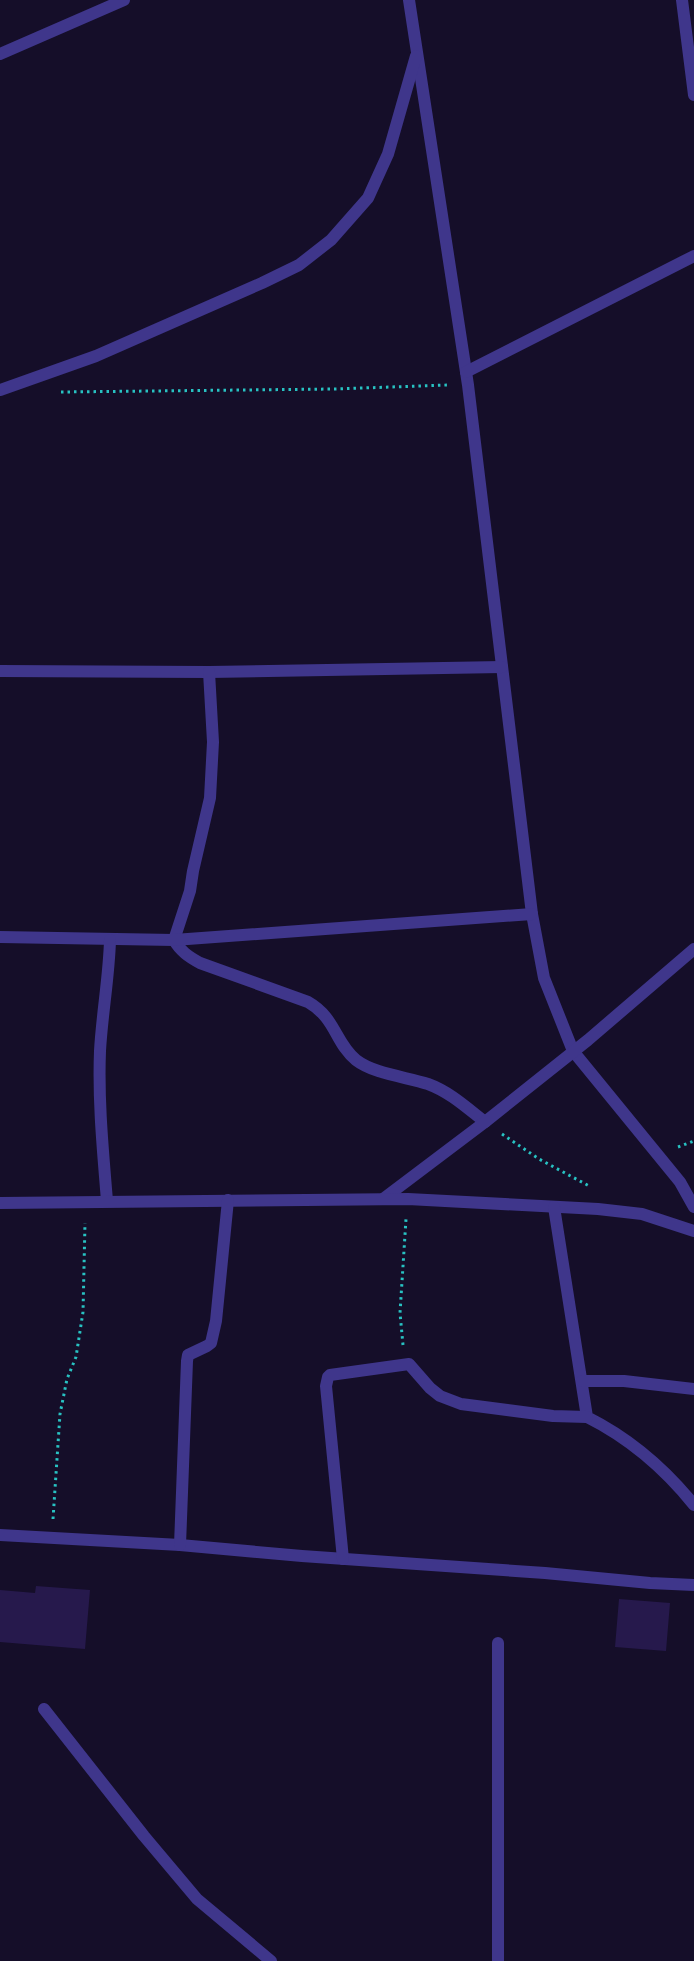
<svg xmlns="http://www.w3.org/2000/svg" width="694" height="1961" viewBox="0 0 694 1961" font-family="'Titillium Web',sans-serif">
	<rect width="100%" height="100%" fill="#150e29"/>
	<!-- building -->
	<g fill="#26194c">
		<path d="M36 1586 90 1590 85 1649 0 1642V1590L35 1593Z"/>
		<path d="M619 1599 670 1603 666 1651 615 1647Z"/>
	</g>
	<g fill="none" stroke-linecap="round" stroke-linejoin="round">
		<!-- path -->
		<g stroke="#28c2c2" stroke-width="3" stroke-dasharray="2.5 4" stroke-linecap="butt">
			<path d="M61 392 334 389 448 385"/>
			<path d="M502 1134 539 1159 591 1187"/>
			<path d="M678 1147 694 1141"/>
			<path d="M403 1345 400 1313 406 1219"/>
			<path d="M53 1519 60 1414 67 1379 76 1357 83 1312 85 1223"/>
		</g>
		<!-- service -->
		<g stroke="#3f368b" stroke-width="12">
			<path d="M44 1709 144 1836 197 1899 271 1961"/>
			<path d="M498 1961V1643"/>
		</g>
		<!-- minor -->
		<g stroke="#3f368b" stroke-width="12">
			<path d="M409 0 468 385 532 914 544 978 573 1051 680 1182 694 1207"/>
			<path d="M682 0 694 95"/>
			<path d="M0 54 124 0"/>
			<path d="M466 372 694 256"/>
			<path d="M0 390 96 356 262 283 299 265 331 240 368 198 388 154 416 56"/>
			<path d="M0 671 209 672 502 667"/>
			<path d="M209 672 213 742 210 798 193 871 190 891 174 940C180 951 189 957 200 963L308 1002C336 1018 335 1043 356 1060 374 1074 407 1077 428 1084 450 1092 467 1108 485 1122"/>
			<path d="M0 937 174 940 532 914"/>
			<path d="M383 1199 485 1122 588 1040 694 949"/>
			<path d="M107 1201C103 1151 98 1101 100 1051 102 1014 109 977 110 940"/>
			<path d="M0 1203 408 1199 598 1209 642 1214 694 1231"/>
			<path d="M554 1207 587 1417C629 1438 665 1469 694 1505"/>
			<path d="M582 1381H624L694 1389"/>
			<path d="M0 1535 180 1545 302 1556 545 1573 650 1583 694 1585"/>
			<path d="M180 1545 187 1361 188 1355 207 1346 211 1343 216 1321 228 1200"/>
			<path d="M343 1559 326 1386 328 1377 330 1375 409 1364 430 1388 440 1396 461 1404 553 1416 587 1417"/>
		</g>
	</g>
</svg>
